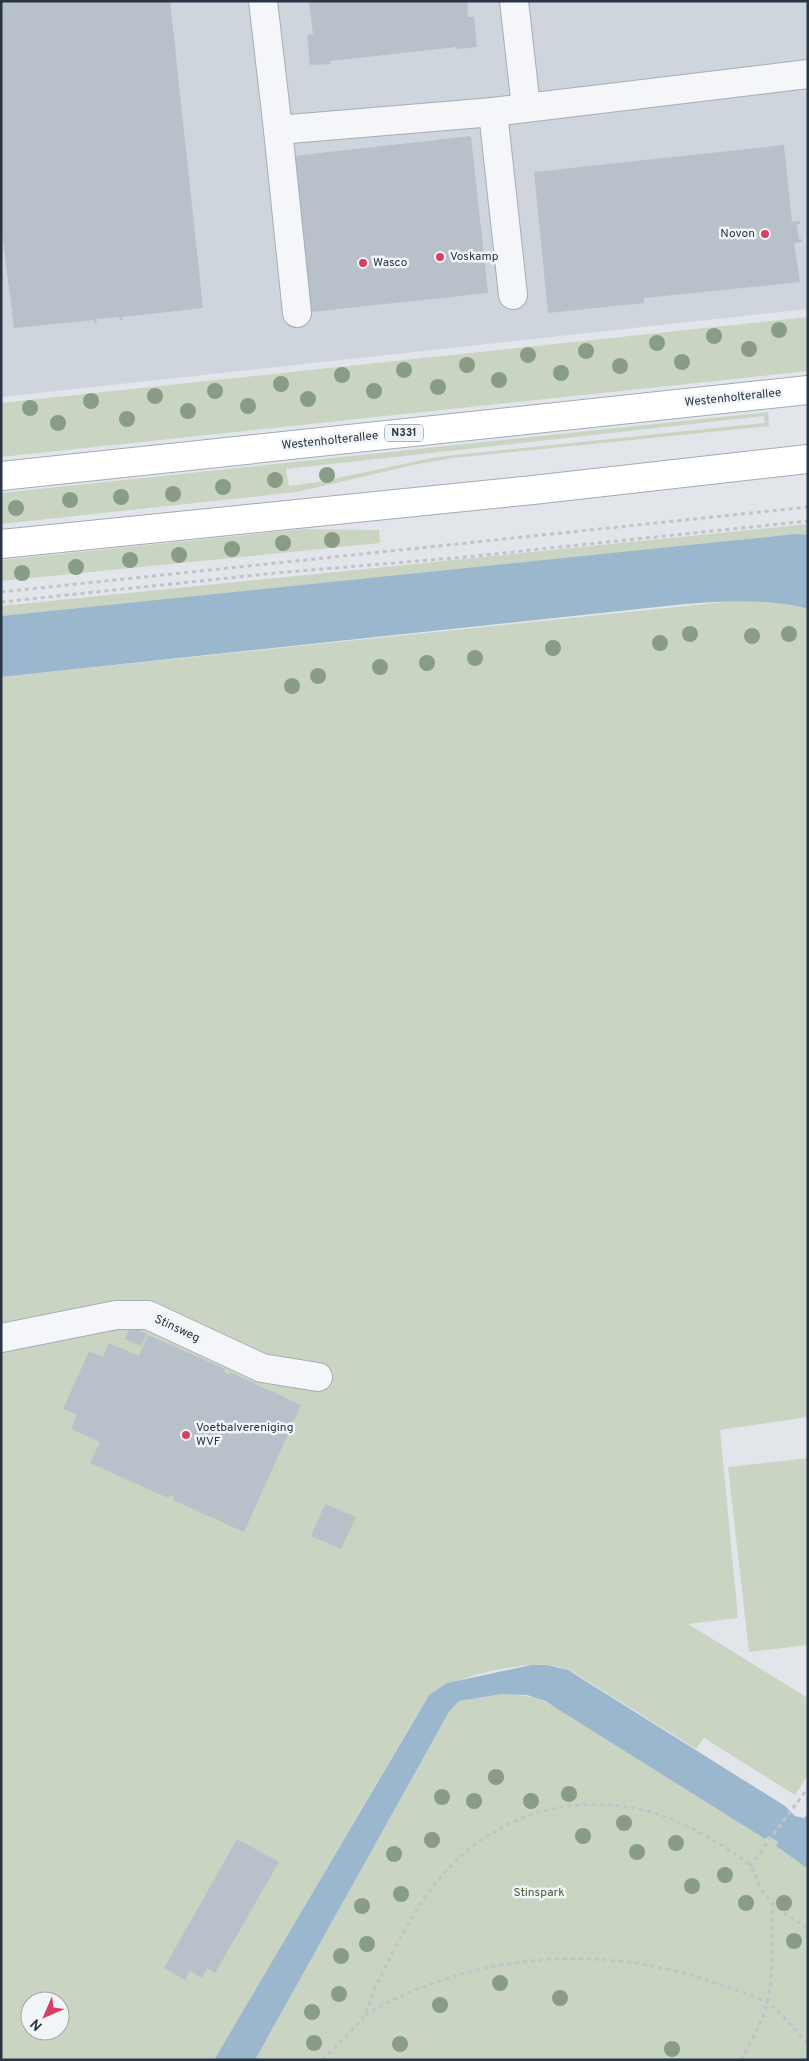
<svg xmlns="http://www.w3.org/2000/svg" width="809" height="2061" viewBox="0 0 809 2061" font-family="Overpass,sans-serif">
	<rect width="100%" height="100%" fill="#e2e6eb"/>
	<!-- built -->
	<path fill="#cfd5dd" d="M1 1H808V309L1 397Z"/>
	<!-- green -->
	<g fill="#c9d5c2" fill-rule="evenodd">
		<path d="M808 317V371L1 457V403Z"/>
		<path d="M768 412 769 426 453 458 413 465 297 492 1 524V493ZM764 416 765 423 436 457 324 481 289 486 286 469Z"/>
		<path d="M808 524V535L763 537 656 550 1 616V606Z"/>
		<path d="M304 529 379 530 380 543 1 581V560Z"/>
		<path d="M734 601H768L808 609V1417L720 1430 738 1618 688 1624 808 1698V1775L795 1795 704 1738 696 1749 576 1674C566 1669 557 1666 546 1665 522 1662 440 1679 426 1699L214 2060H1V677ZM30 2001H60V2031H30Z"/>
		<path d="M808 1458V1645L749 1652 728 1467Z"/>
		<path d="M509 1693 537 1698 569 1714 769 1836 778 1842 776 1846 808 1869V2060H255L452 1707 459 1701Z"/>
	</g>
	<!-- water -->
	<g fill="#9bb7cd">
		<path d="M796 534 808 535V609C767 598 727 601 685 604L1 677V616Z"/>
		<path d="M531 1665H547L568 1670 785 1806 795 1816 804 1818 808 1813V1869L776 1846 778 1842 769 1836 765 1839 545 1701 527 1695 502 1694 459 1701 449 1712 255 2060H214L429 1695 447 1683Z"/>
	</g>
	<!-- building -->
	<g fill="#b8c0c9">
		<path d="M1 1H170L203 308 122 317 123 320H120L119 317 96 319 97 323H94V320L14 328 1 224Z"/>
		<path d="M309 1H467L468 17H474L477 47 456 49V47L330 61 331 64 310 65 307 35 313 34Z"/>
		<path d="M471 136 488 293 311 312 294 156Z"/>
		<path d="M784 145 792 222 800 221V224H797L799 240 802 239V242L794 243 800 282 644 298V303L548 313 534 172Z"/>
		<path d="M131 1326 147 1334 141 1346 125 1339Z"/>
		<path d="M148 1335 225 1369 224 1372 229 1375 230 1372 301 1405 244 1532 173 1500 174 1497 169 1495 168 1498 90 1463 100 1442 71 1429 77 1415 63 1409 89 1351 103 1357 109 1343 139 1356Z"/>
		<path d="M325 1504 356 1517 341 1549 311 1536Z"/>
		<path d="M237 1839 279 1862 215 1973 207 1968 202 1978 190 1971 185 1980 164 1968Z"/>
	</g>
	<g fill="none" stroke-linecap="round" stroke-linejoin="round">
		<defs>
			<g id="minor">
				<path d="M263 1 278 130 493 112 808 74"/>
				<path d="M514 1 526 107"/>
				<path d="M493 112 513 295"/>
				<path d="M278 130 297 313"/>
				<path d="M1 1338 116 1315H148L262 1368 318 1377"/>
			</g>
			<g id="major">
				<path d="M1 476 808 390"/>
				<path d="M1 544 533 490 808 459"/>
			</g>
		</defs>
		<!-- minor casing -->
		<use href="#minor" stroke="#a7adb6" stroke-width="30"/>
		<!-- major casing -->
		<use href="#major" stroke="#a0abb7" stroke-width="30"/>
		<!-- path -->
		<g stroke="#c0c4ca" stroke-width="3" stroke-dasharray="4 4" stroke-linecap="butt">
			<path d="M1 592 808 507"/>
			<path d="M1 602 275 573 465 557 808 521"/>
			<path d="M750 1866 808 1788"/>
			<path d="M365 2015C470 1953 601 1942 715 1983 732 1989 753 1994 768 2003 783 2013 795 2031 808 2044"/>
			<path d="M323 2060C335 2045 354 2031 364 2015 369 2006 372 1994 377 1984 392 1954 407 1923 427 1895 489 1805 600 1779 697 1831 710 1838 740 1855 750 1866 755 1872 757 1880 760 1887 772 1906 789 1917 808 1928"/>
			<path d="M741 2060C751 2042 762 2023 767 2003 775 1971 770 1936 773 1902"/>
		</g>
		<!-- minor -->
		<use href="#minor" stroke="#f5f6f9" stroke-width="28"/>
		<!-- major -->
		<use href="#major" stroke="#fff" stroke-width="28"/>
	</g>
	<!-- trees -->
	<g fill="#899c87">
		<circle cx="779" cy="330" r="8"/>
		<circle cx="714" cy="336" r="8"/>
		<circle cx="657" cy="343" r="8"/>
		<circle cx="749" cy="349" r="8"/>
		<circle cx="586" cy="351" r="8"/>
		<circle cx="528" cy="355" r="8"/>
		<circle cx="682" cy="362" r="8"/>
		<circle cx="467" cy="365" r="8"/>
		<circle cx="620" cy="366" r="8"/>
		<circle cx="404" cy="370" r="8"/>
		<circle cx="561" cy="373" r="8"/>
		<circle cx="342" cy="375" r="8"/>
		<circle cx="499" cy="380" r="8"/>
		<circle cx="281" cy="384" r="8"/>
		<circle cx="438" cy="387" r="8"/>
		<circle cx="215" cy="391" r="8"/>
		<circle cx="374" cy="391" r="8"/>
		<circle cx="155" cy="396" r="8"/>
		<circle cx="308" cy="399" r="8"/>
		<circle cx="91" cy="401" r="8"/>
		<circle cx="248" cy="406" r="8"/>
		<circle cx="30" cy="408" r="8"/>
		<circle cx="188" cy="411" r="8"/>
		<circle cx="127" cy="419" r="8"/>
		<circle cx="58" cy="423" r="8"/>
		<circle cx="327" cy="475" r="8"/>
		<circle cx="275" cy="480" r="8"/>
		<circle cx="223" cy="487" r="8"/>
		<circle cx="173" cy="494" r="8"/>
		<circle cx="121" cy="497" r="8"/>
		<circle cx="70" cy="500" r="8"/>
		<circle cx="16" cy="508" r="8"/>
		<circle cx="332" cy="540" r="8"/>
		<circle cx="283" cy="543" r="8"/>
		<circle cx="232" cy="549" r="8"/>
		<circle cx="179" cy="555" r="8"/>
		<circle cx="130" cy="560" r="8"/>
		<circle cx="76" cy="567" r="8"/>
		<circle cx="22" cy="573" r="8"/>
		<circle cx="690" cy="634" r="8"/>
		<circle cx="789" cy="634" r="8"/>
		<circle cx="752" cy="636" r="8"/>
		<circle cx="660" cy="643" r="8"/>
		<circle cx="553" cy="648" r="8"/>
		<circle cx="475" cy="658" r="8"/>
		<circle cx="427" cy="663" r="8"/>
		<circle cx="380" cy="667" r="8"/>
		<circle cx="318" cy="676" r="8"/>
		<circle cx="292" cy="686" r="8"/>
		<circle cx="496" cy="1777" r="8"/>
		<circle cx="569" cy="1794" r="8"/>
		<circle cx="442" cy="1797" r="8"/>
		<circle cx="474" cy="1801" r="8"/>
		<circle cx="531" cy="1801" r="8"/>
		<circle cx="624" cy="1823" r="8"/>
		<circle cx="583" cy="1836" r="8"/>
		<circle cx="432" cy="1840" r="8"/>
		<circle cx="676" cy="1843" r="8"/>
		<circle cx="637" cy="1852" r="8"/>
		<circle cx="394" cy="1854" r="8"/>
		<circle cx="725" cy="1875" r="8"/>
		<circle cx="692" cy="1886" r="8"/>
		<circle cx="401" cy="1894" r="8"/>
		<circle cx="746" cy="1903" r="8"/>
		<circle cx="784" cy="1903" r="8"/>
		<circle cx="362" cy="1906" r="8"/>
		<circle cx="794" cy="1941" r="8"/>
		<circle cx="367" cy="1944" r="8"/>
		<circle cx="341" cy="1956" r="8"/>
		<circle cx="500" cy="1983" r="8"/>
		<circle cx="339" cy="1994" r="8"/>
		<circle cx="560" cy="1998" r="8"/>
		<circle cx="440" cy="2005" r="8"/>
		<circle cx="312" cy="2012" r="8"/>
		<circle cx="314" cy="2043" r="8"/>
		<circle cx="400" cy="2044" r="8"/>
		<circle cx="672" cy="2049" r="8"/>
	</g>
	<!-- markers -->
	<g fill="#d64064" stroke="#f1f5f8" stroke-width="2">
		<circle cx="765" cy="234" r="5"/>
		<circle cx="440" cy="257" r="5"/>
		<circle cx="363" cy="263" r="5"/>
		<circle cx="186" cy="1435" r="5"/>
	</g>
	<g text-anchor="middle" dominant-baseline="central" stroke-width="5" stroke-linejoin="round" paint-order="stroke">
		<!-- shield labels -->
		<rect fill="#f1f5f8" stroke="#656f7a" stroke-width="1" x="385" y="424.5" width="38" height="17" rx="4"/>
		<g font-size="11" font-weight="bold" fill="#293544">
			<text x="404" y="433">N331</text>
		</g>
		<!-- poi labels -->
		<g font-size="12" fill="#293544" stroke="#f1f5f8" text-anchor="start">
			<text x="755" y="234" text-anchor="end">Novon</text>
			<text x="450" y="257">Voskamp</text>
			<text x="373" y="263">Wasco</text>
			<text x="196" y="1428">Voetbalvereniging<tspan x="196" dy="14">WVF</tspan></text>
		</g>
		<!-- street labels -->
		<g font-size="12" fill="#293544" stroke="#f1f5f8">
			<text transform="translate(733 398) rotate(-6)">Westenholterallee</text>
			<text transform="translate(330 441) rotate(-6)">Westenholterallee</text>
			<text transform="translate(177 1329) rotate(25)">Stinsweg</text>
		</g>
		<!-- park labels -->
		<g font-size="12" fill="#416035" stroke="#f1f5f8">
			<text x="539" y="1893">Stinspark</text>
		</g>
	</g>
	<!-- border -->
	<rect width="809" height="2061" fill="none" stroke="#293544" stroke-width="5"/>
	<!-- north arrow -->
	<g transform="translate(45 2016) rotate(225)"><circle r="24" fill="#f1f5f8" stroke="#a1a8b0"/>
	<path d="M0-4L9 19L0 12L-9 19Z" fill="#d64064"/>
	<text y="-8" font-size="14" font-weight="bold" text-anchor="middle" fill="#293544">N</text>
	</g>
</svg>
